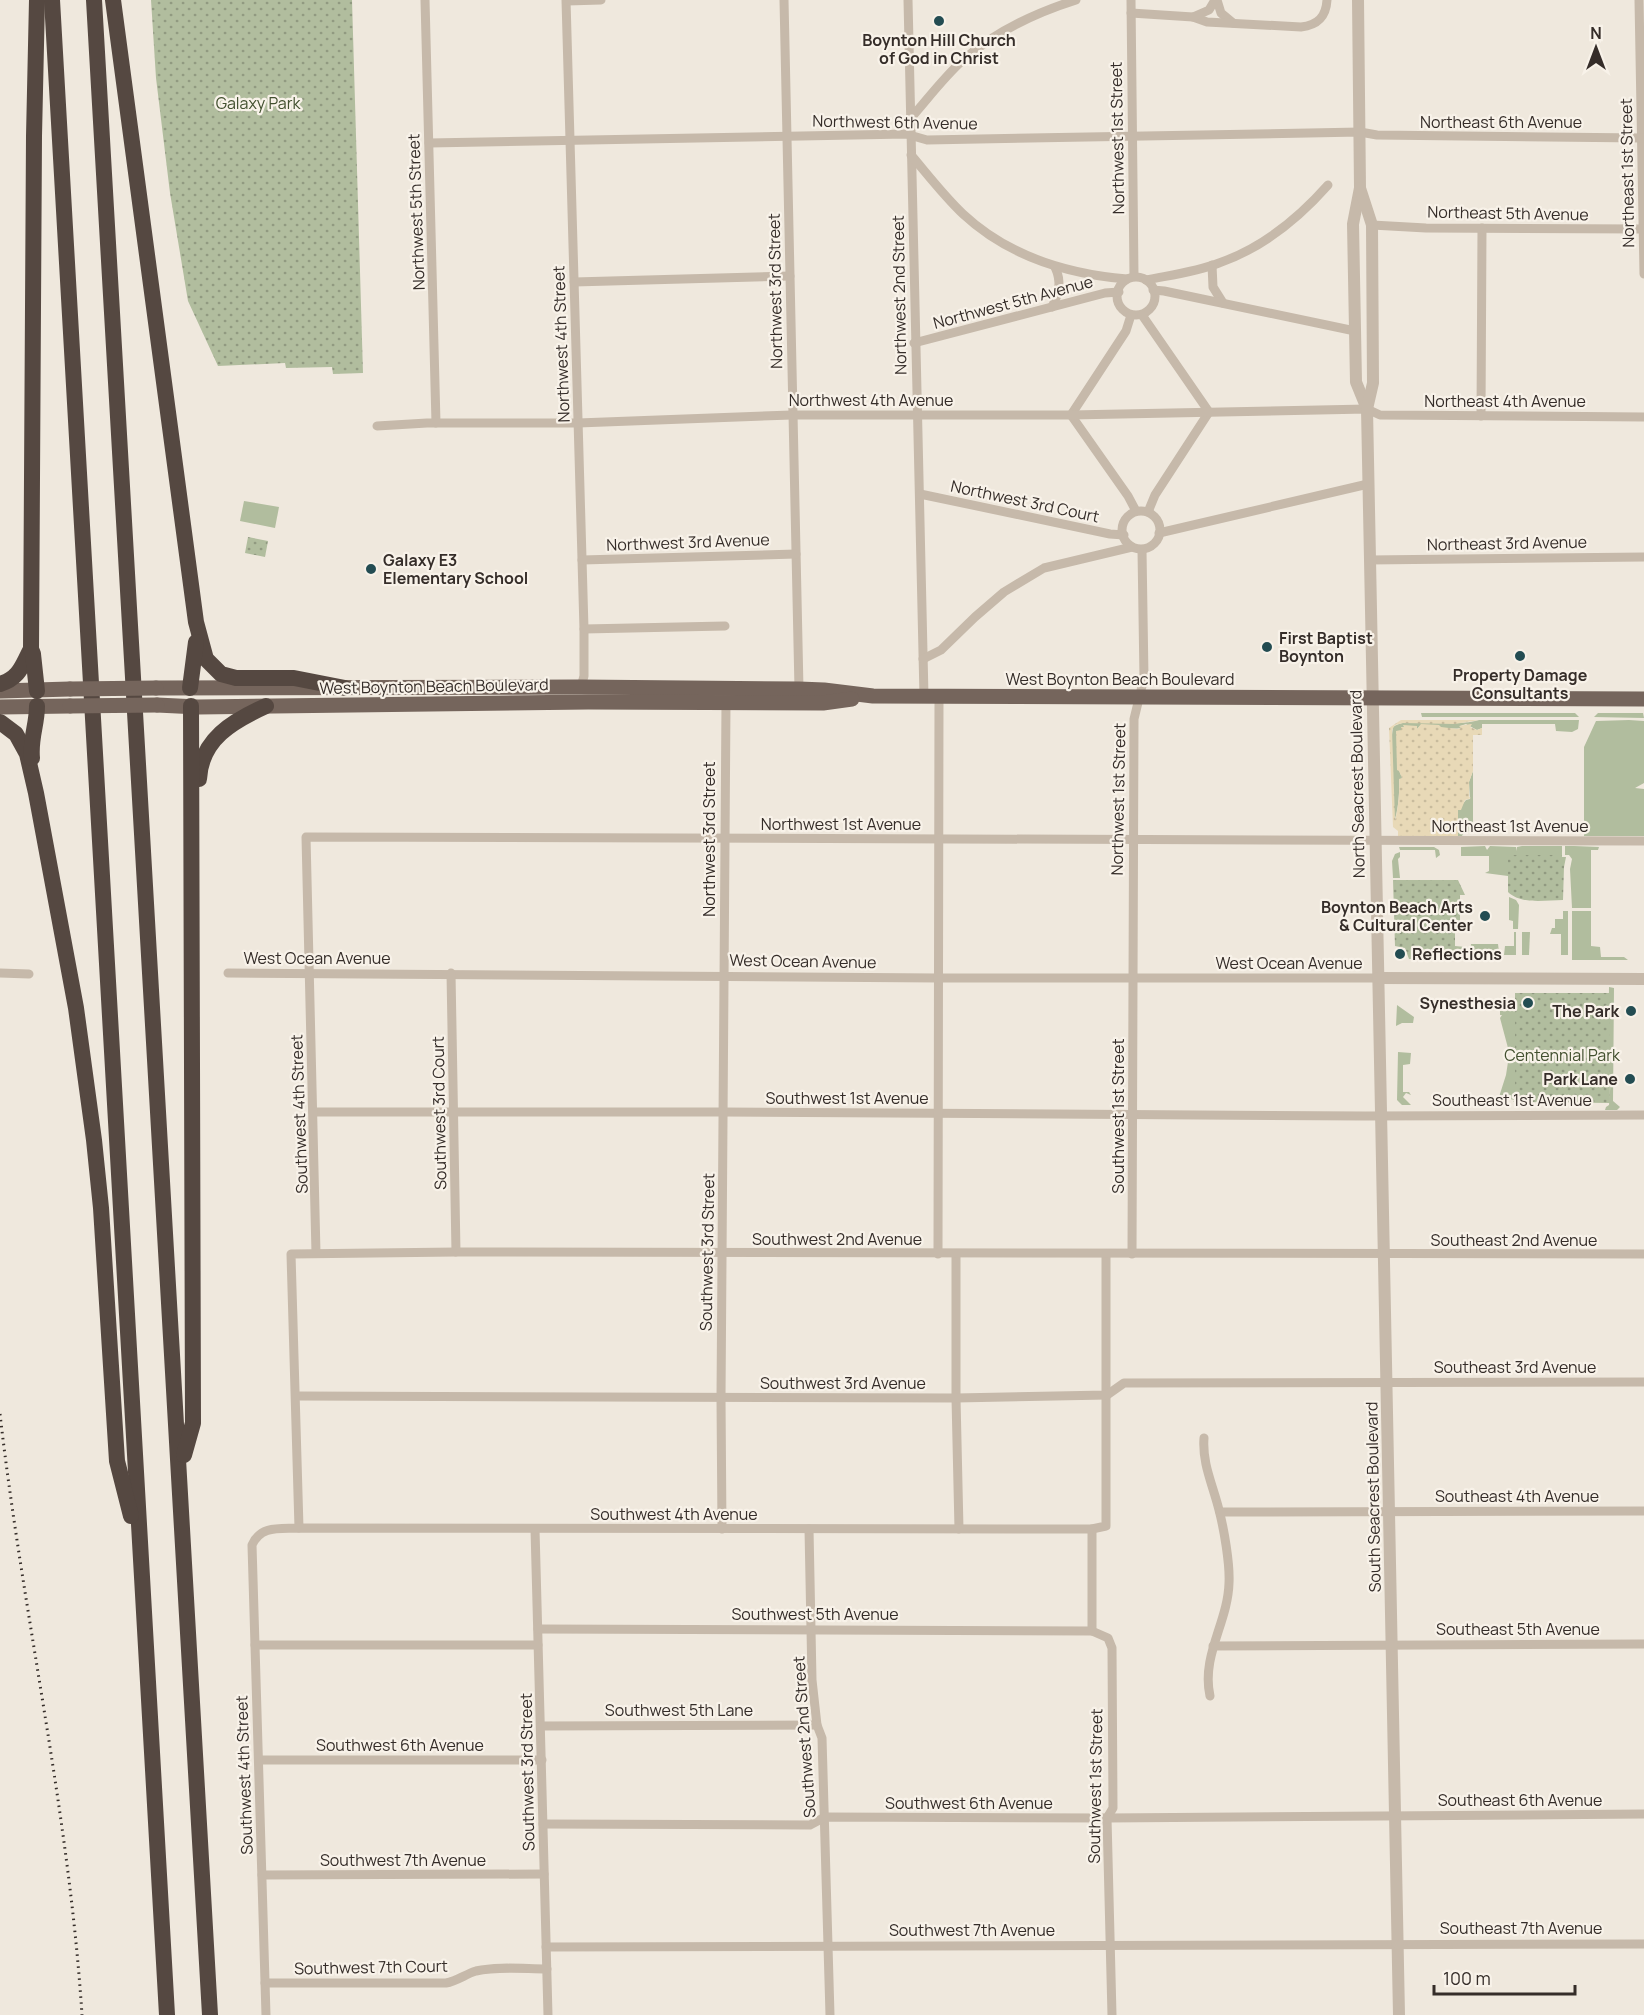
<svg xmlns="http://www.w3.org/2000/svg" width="1644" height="2015" viewBox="0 0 1644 2015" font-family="Manrope,sans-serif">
	<defs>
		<pattern id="sand-dots" width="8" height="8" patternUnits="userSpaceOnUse" patternTransform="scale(1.5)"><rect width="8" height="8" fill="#e8d9b7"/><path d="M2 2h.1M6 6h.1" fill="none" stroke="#c8bb9d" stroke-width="1.8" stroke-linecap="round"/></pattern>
		<pattern id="park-dots" width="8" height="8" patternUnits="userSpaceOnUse" patternTransform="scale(1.5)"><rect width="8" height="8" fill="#b1bd9e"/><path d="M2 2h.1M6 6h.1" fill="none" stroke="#919a81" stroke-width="1.8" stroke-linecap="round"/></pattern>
	</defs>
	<rect width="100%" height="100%" fill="#efe8dd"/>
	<!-- grass -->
	<g fill="#b1bd9e">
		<path d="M244 501 279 507 275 528 240 521Z"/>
		<path d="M1421 713H1575L1579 717H1422Z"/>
		<path d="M1598 713H1643L1644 718 1594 717Z"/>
		<path d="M1479 720H1579L1578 729 1572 732 1556 731 1555 724H1482V728L1477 730 1466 724 1460 726 1461 728C1448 730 1434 726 1420 726L1417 729 1405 727 1402 730 1399 770 1402 778 1399 780C1400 788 1398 814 1394 821L1391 743 1393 727C1411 715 1456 728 1479 720Z"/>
		<path d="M1629 720 1644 721V783L1635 788 1644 789V836H1584V747L1596 721Z"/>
		<path d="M1473 771V831L1464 832 1462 836H1458V810L1466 800 1470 799 1469 782Z"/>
		<path d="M1485 846 1487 850 1490 846 1516 847 1517 851V847L1522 846H1562V855H1509L1508 876 1485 873 1489 871V856H1461V847Z"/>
		<path d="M1565 846H1574V851V846L1599 847 1598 850H1591V908H1572L1570 869 1572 859 1569 855H1565Z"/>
		<path d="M1399 847H1434L1439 850 1440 855 1436 858 1435 850H1400Z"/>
		<path d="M1400 852V857L1398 859 1400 878H1393L1392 861 1395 854Z"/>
		<path d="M1509 897 1516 900 1519 905 1518 929H1513V921L1509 920Z"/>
		<path d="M1563 911H1568V955H1561V934H1550L1552 928H1555V919H1563Z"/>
		<path d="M1572 911H1591V946L1600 947 1601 957H1624L1628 960H1572Z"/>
		<path d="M1514 932H1516V955H1504L1505 946H1514Z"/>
		<path d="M1522 932H1530L1529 955H1522Z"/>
		<path d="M1471 944H1498L1499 952 1484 955 1470 952Z"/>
		<path d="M1609 987 1614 988 1613 1101 1620 1107 1617 1110H1605L1606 1107 1609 1105 1611 1077 1608 1076Z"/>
		<path d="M1506 1004H1515V1048H1508L1500 1018 1502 1015H1500V1011H1506Z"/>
		<path d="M1397 1005 1414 1017 1413 1023H1402L1396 1026Z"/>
		<path d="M1398 1052 1411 1053 1410 1064 1403 1065V1092H1409L1411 1095 1406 1093 1403 1097 1411 1105H1402L1397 1100Z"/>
		<path d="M1508 1062H1515V1100L1499 1097 1506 1075Z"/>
	</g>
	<!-- sand -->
	<path fill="url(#sand-dots)" d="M1401 720H1479L1455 724 1403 723 1395 725 1392 730 1395 820C1398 812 1400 788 1399 779L1402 778 1399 771 1397 770 1396 731 1401 730V727H1404L1403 725 1417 726V729L1421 724 1439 725 1441 727 1457 729 1461 728 1459 726 1471 724H1472L1470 727 1477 730 1482 728V735H1473V771L1469 782V797L1471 798 1465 800 1461 810H1458V836H1398V831L1393 827 1389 728Z"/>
	<!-- park -->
	<g fill="url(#park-dots)">
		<path d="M151 0H352L363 373 333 374 332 367 286 368 285 363 218 366 188 301 170 193 156 78Z"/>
		<path d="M248 537 268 541 265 557 245 553Z"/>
		<path d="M1508 855H1562V857H1566L1564 867 1563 900C1546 900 1521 905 1508 892Z"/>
		<path d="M1393 880H1458L1465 895H1460V932H1455V946L1465 947V959H1409L1405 948 1395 946Z"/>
		<path d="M1515 993H1609L1610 1103 1513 1102 1515 1100Z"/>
	</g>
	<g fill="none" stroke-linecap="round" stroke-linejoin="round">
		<!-- minor -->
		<g stroke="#c6b9aa" stroke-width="9">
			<path d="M425 0 436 423"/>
			<path d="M566 0 584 629V676L581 687"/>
			<path d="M784 0 799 689"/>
			<path d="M908 0 924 696"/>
			<path d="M1131 0 1134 276"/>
			<path d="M1217 0 1221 13 1233 23"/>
			<path d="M1639 0 1644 274"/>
			<path d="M567 1 601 0"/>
			<path d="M1131 13 1193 17 1207 22 1301 27C1318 25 1326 17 1327 0"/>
			<path d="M1193 17 1209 10 1215 0"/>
			<path d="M910 119C927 100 943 78 963 60 996 31 1035 13 1076 0"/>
			<path d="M429 143 906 134 927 140 1360 132 1377 135 1642 138"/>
			<path d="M911 155C928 175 944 196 963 214 1008 256 1067 274 1127 279"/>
			<path d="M1372 225 1426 228 1643 229"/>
			<path d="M1212 265 1213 287 1223 303"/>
			<circle cx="1136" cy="296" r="19"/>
			<path d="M1146 280C1171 275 1196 272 1219 263 1262 248 1298 219 1328 185"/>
			<path d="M574 282 790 276"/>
			<path d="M1153 290 1164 291 1355 331"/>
			<path d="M1052 307C1059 293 1062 282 1055 267"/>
			<path d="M1131 315 1126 331 1071 415 1128 496 1136 511"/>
			<path d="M1142 315 1209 412 1155 495 1148 512"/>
			<path d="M914 343 1105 293 1119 292"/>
			<path d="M1481 416 1482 228"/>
			<path d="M377 426 427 423H578L792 415H1071L1367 409 1380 415 1644 417"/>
			<path d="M920 494 1110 534 1124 535"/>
			<circle cx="1141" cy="530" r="19"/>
			<path d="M1159 533 1368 484"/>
			<path d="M582 560 796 554"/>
			<path d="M1369 560 1644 557"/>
			<path d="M584 629 725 626"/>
			<path d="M923 659 941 650 975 617 1004 592 1044 568 1132 547"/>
			<path d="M0 973 29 974"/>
			<path d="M228 973 938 978H1378"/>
			<path d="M451 973 456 1252"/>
			<path d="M313 1112H723L1365 1116 1644 1115"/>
			<path d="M316 1253 306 837 1644 841"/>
			<path d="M938 1254 939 696"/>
			<path d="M956 1254V1398L959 1529"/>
			<path d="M1106 1254V1526L1092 1529V1631L1108 1638 1112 1648 1113 1808 1107 1818 1112 2015"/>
			<path d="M1132 1254 1134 719 1144 678 1142 550"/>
			<path d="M296 1396 956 1398 1107 1395 1124 1383 1644 1382"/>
			<path d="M1204 1438C1202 1464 1213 1485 1219 1510 1224 1529 1230 1564 1229 1583 1228 1622 1201 1656 1210 1696"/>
			<path d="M1220 1512 1644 1511"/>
			<path d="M299 1528 291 1254 456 1252 1644 1254"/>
			<path d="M535 1529 548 2015"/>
			<path d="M722 1529 721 1398 726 703"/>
			<path d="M809 1529 812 1680 817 1725 822 1738 830 2015"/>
			<path d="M538 1629 1092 1631"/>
			<path d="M255 1645H538"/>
			<path d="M1213 1646 1644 1644"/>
			<path d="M541 1726 817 1725"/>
			<path d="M259 1760H542"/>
			<path d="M543 1824 810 1825 825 1817 1107 1818 1644 1814"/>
			<path d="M262 1875 544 1874"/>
			<path d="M546 1947 1644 1944"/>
			<path d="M265 1983H446C457 1981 466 1974 476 1971 498 1966 525 1969 547 1969"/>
			<path d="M266 2015 252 1545C261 1525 279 1529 299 1528L1092 1529"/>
		</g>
		<!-- tertiary -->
		<g stroke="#c6b9aa" stroke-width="12">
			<path d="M1358 0 1360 188 1353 224 1356 382 1367 409"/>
			<path d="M1360 188 1372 225 1373 383 1367 409 1399 2015"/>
			<path d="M1378 978 1644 979"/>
		</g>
		<!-- primary -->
		<g stroke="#75655c" stroke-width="15">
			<path d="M156 688 581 687 799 689 824 690 873 696 1644 699"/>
			<path d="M0 691 70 689"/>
			<path d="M157 705 198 707 588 702 823 703 852 699"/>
			<path d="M0 707 70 706"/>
		</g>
		<!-- motorway -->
		<g stroke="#554841" stroke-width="16">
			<path d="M52 0 167 2015"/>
			<path d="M94 0 210 2015"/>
			<path d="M113 0 196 622 206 659 221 674 236 678H294L345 688"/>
			<path d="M0 684C20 678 22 665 31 649"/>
			<path d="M190 688 196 642"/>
			<path d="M37 691 33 654 31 649 34 136 37 0"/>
			<path d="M0 722 16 734 27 754 36 793 76 1008 94 1140 101 1208 117 1461 131 1516"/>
			<path d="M32 758C30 738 37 725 37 706"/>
			<path d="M199 779C201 739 233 721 266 706"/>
			<path d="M184 1455 193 1423 191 706"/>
		</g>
		<!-- rail -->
		<path stroke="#352d29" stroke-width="3" stroke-dasharray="1.5 4.5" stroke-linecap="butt" d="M0 1414C23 1615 69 1813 82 2015"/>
		<!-- primary-bridge -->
		<g stroke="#75655c" stroke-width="15">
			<path d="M70 689 156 688"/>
			<path d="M70 706 157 705"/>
		</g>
	</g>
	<!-- markers -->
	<g fill="#234c52" stroke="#f8f2e9" stroke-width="2">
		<circle cx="939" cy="21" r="6"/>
		<circle cx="371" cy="569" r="6"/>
		<circle cx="1267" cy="647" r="6"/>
		<circle cx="1520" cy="656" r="6"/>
		<circle cx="1485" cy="916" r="6"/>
		<circle cx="1400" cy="954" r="6"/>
		<circle cx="1528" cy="1003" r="6"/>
		<circle cx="1631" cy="1011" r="6"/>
		<circle cx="1630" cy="1079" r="6"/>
	</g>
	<g text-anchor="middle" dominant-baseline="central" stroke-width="4.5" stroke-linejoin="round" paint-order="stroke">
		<!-- poi labels -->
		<g font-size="16" font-weight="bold" fill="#352d29" stroke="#f8f2e9" text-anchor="end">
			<text x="939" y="40" text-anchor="middle">Boynton Hill Church<tspan x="939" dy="18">of God in Christ</tspan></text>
			<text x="383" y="560" text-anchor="start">Galaxy E3<tspan x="383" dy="18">Elementary School</tspan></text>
			<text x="1279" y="638" text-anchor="start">First Baptist<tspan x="1279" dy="18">Boynton</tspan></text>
			<text x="1520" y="675" text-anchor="middle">Property Damage<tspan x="1520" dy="18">Consultants</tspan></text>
			<text x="1473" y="907">Boynton Beach Arts<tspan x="1473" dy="18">&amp; Cultural Center</tspan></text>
			<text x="1412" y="954" text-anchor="start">Reflections</text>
			<text x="1516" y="1003">Synesthesia</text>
			<text x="1619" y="1011">The Park</text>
			<text x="1618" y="1079">Park Lane</text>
		</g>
		<!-- park labels -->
		<g font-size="16" fill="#42502f" stroke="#f8f2e9">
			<text x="258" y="103">Galaxy Park</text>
			<text x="1562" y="1055">Centennial Park</text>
		</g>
		<!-- street labels -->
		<g font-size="16" fill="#352d29" stroke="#f8f2e9">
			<text transform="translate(895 122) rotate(1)">Northwest 6th Avenue</text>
			<text x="1501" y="122">Northeast 6th Avenue</text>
			<text transform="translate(1117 138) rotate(-91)">Northwest 1st Street</text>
			<text transform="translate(1627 173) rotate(-91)">Northeast 1st Street</text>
			<text transform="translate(416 212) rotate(-92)">Northwest 5th Street</text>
			<text transform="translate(1508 213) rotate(1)">Northeast 5th Avenue</text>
			<text transform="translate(775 291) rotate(-91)">Northwest 3rd Street</text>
			<text transform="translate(899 295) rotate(-91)">Northwest 2nd Street</text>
			<text transform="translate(1013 302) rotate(-15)">Northwest 5th Avenue</text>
			<text transform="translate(561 344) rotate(-92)">Northwest 4th Street</text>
			<text x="871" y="400">Northwest 4th Avenue</text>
			<text x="1505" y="401">Northeast 4th Avenue</text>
			<text transform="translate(1025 501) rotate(12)">Northwest 3rd Court</text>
			<text transform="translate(688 542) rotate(-2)">Northwest 3rd Avenue</text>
			<text transform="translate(1507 543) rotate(-1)">Northeast 3rd Avenue</text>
			<text x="1120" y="679">West Boynton Beach Boulevard</text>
			<text transform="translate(434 686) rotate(-1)">West Boynton Beach Boulevard</text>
			<text transform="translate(1357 784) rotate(-91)">North Seacrest Boulevard</text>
			<text transform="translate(1118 799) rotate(-89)">Northwest 1st Street</text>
			<text x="841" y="824">Northwest 1st Avenue</text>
			<text x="1510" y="826">Northeast 1st Avenue</text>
			<text transform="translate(709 839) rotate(-90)">Northwest 3rd Street</text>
			<text x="317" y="958">West Ocean Avenue</text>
			<text transform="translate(803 961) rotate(1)">West Ocean Avenue</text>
			<text x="1289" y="963">West Ocean Avenue</text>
			<text x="847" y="1098">Southwest 1st Avenue</text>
			<text x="1512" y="1100">Southeast 1st Avenue</text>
			<text transform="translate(439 1113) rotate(-91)">Southwest 3rd Court</text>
			<text transform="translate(299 1114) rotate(-92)">Southwest 4th Street</text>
			<text transform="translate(1118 1116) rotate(-90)">Southwest 1st Street</text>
			<text x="837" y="1239">Southwest 2nd Avenue</text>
			<text x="1514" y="1240">Southeast 2nd Avenue</text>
			<text transform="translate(707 1252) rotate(-89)">Southwest 3rd Street</text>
			<text x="1515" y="1367">Southeast 3rd Avenue</text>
			<text x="843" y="1383">Southwest 3rd Avenue</text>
			<text x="1517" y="1496">Southeast 4th Avenue</text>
			<text transform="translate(1373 1497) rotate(-91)">South Seacrest Boulevard</text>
			<text x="674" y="1514">Southwest 4th Avenue</text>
			<text x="815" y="1614">Southwest 5th Avenue</text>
			<text x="1518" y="1629">Southeast 5th Avenue</text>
			<text x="679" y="1710">Southwest 5th Lane</text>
			<text transform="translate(804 1737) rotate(-94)">Southwest 2nd Street</text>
			<text x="400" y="1745">Southwest 6th Avenue</text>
			<text transform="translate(527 1772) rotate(-91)">Southwest 3rd Street</text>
			<text transform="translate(244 1775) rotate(-92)">Southwest 4th Street</text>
			<text transform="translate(1095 1786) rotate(-89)">Southwest 1st Street</text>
			<text x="1520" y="1800">Southeast 6th Avenue</text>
			<text x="969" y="1803">Southwest 6th Avenue</text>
			<text x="403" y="1860">Southwest 7th Avenue</text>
			<text x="1521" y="1928">Southeast 7th Avenue</text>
			<text x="972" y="1930">Southwest 7th Avenue</text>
			<text transform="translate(371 1967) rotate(-1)">Southwest 7th Court</text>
		</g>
	</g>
	<!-- north arrow -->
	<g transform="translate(1596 48)" stroke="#f8f2e9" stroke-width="4.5" paint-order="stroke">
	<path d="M0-4.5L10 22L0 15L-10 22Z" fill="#352d29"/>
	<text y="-9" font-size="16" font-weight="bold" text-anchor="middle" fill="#352d29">N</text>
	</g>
	<!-- scale -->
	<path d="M1434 1985v9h141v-9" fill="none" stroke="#352d29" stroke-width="3"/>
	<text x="1443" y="1985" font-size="18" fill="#352d29" stroke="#f8f2e9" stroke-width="4.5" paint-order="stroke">100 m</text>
</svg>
